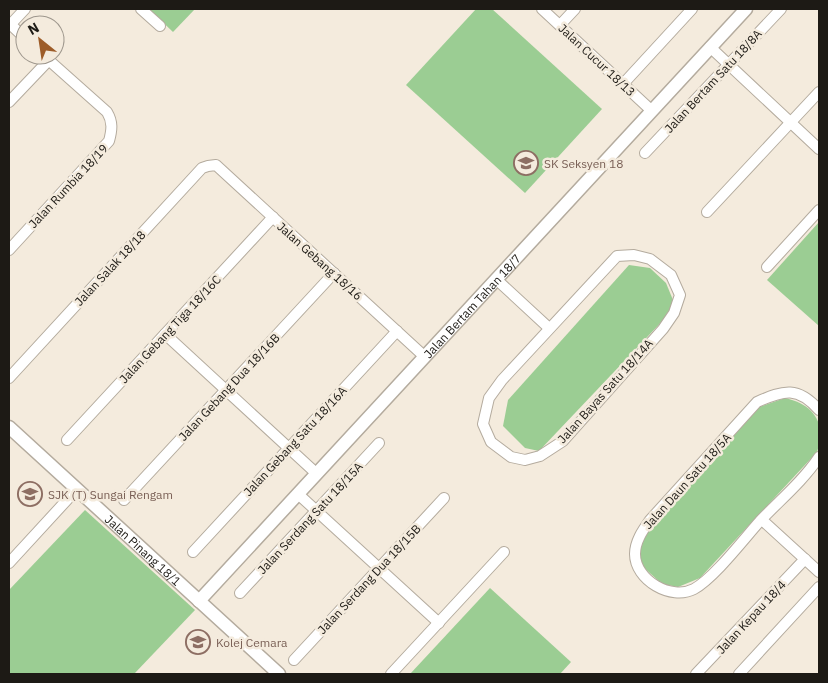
<svg xmlns="http://www.w3.org/2000/svg" width="828" height="683" viewBox="0 0 828 683" font-family="'IBM Plex Sans',sans-serif">
	<rect width="100%" height="100%" fill="#f4ebdd"/>
	<!-- green -->
	<g fill="#9bcd93">
		<path d="M149 9H195L173 32Z"/>
		<path d="M476 9H492L602 109 525 193 406 85Z"/>
		<path d="M819 222V326L767 280Z"/>
		<path d="M629 265 650 268 666 283 673 300 668 315 539 451 525 448 503 426 508 400Z"/>
		<path d="M785 398C813 404 827 423 817 452L700 578 678 587 662 584 642 566 640 553 643 537 759 407Z"/>
		<path d="M85 510 195 610 134 674H9V590Z"/>
		<path d="M490 588 571 662 560 674H410Z"/>
	</g>
	<g fill="none" stroke-linecap="round" stroke-linejoin="round">
		<defs>
			<g id="minor">
				<path d="M141 9 160 26"/>
				<path d="M542 9 652 111"/>
				<path d="M9 23 25 38"/>
				<path d="M10 25 25 9"/>
				<path d="M560 25 575 9"/>
				<path d="M710 47 819 149"/>
				<path d="M623 84 692 9"/>
				<path d="M9 102 49 60"/>
				<path d="M645 153 781 9"/>
				<path d="M707 212 819 92"/>
				<path d="M9 250 109 141C112 130 113 122 107 112L43 55"/>
				<path d="M634 255 650 259 671 275 680 295 674 313 663 329 563 441 540 456 525 460 511 457 491 442 483 424 489 398 502 380 617 256Z"/>
				<path d="M767 267 819 210"/>
				<path d="M496 279 549 328"/>
				<path d="M165 334 317 474"/>
				<path d="M9 378 202 168 208 166 216 165 425 357"/>
				<path d="M819 410C798 386 784 390 757 402L650 520C643 530 635 541 635 554 635 580 671 601 694 589 714 578 743 540 760 521 780 500 803 481 819 457"/>
				<path d="M67 440 273 217"/>
				<path d="M298 494 439 623"/>
				<path d="M124 500 334 273"/>
				<path d="M762 520 819 572"/>
				<path d="M193 552 397 331"/>
				<path d="M9 563 77 489"/>
				<path d="M240 593 379 443"/>
				<path d="M294 660 444 498"/>
				<path d="M391 674 504 552"/>
				<path d="M696 674 805 559"/>
				<path d="M739 674 819 587"/>
			</g>
			<g id="tertiary">
				<path id="s1" d="M9 427 279 674"/>
				<path id="s2" d="M199 601 746 9"/>
			</g>
		</defs>
		<!-- minor casing -->
		<use href="#minor" stroke="#b4ab9e" stroke-width="12"/>
		<!-- tertiary casing -->
		<use href="#tertiary" stroke="#b4ab9e" stroke-width="15"/>
		<!-- minor -->
		<use href="#minor" stroke="#fff" stroke-width="10"/>
		<!-- tertiary -->
		<use href="#tertiary" stroke="#fff" stroke-width="12"/>
	</g>
	<!-- icons -->
	<defs>
		<symbol id="school-ring" viewBox="-11 -11 22 22"><circle r="9.5" fill="#f4ebdd" stroke="#8d6e63" stroke-width="1.5"/><path d="M0-5L7-2L0 1L-7-2ZM-4 1L0 2.5L4 1V4Q0 6-4 4Z" fill="#8d6e63"/></symbol>
		<symbol id="university-ring" viewBox="-11 -11 22 22"><circle r="9.5" fill="#f4ebdd" stroke="#8d6e63" stroke-width="1.5"/><path d="M0-5L7-2L0 1L-7-2ZM-4 1L0 2.5L4 1V4Q0 6-4 4Z" fill="#8d6e63"/></symbol>
	</defs>
	<g fill-rule="evenodd">
		<use href="#school-ring" x="512" y="149" width="28" height="28"/>
		<use href="#school-ring" x="16" y="480" width="28" height="28"/>
		<use href="#university-ring" x="184" y="628" width="28" height="28"/>
	</g>
	<g text-anchor="middle" dominant-baseline="central" stroke-width="5" stroke-linejoin="round" paint-order="stroke">
		<!-- street labels -->
		<g font-size="12" fill="#1d1a15" stroke="#f4ebdd">
			<text transform="translate(597 60) rotate(43)">Jalan Cucur 18/13</text>
			<text transform="translate(713 81) rotate(-47)">Jalan Bertam Satu 18/8A</text>
			<text transform="translate(68 186) rotate(-47)">Jalan Rumbia 18/19</text>
			<text transform="translate(320 261) rotate(42)">Jalan Gebang 18/16</text>
			<text transform="translate(110 268) rotate(-47)">Jalan Salak 18/18</text>
			<text stroke="none"><textPath href="#s2" startOffset="402">Jalan Bertam Tahan 18/7</textPath></text>
			<text transform="translate(170 329) rotate(-47)">Jalan Gebang Tiga 18/16C</text>
			<text transform="translate(229 387) rotate(-47)">Jalan Gebang Dua 18/16B</text>
			<text transform="translate(605 391) rotate(-48)">Jalan Bayas Satu 18/14A</text>
			<text transform="translate(295 441) rotate(-47)">Jalan Gebang Satu 18/16A</text>
			<text transform="translate(687 481) rotate(-48)">Jalan Daun Satu 18/5A</text>
			<text transform="translate(310 518) rotate(-47)">Jalan Serdang Satu 18/15A</text>
			<text stroke="none"><textPath href="#s1" startOffset="182">Jalan Pinang 18/1</textPath></text>
			<text transform="translate(369 579) rotate(-47)">Jalan Serdang Dua 18/15B</text>
			<text transform="translate(751 617) rotate(-47)">Jalan Kepau 18/4</text>
		</g>
		<!-- education labels -->
		<g font-size="12" fill="#785e54" stroke="#f4ebdd" text-anchor="start">
			<text x="544" y="163">SK Seksyen 18</text>
			<text x="48" y="494">SJK (T) Sungai Rengam</text>
			<text x="216" y="642">Kolej Cemara</text>
		</g>
	</g>
	<!-- border -->
	<rect width="828" height="683" fill="none" stroke="#1d1a15" stroke-width="20"/>
	<!-- north arrow -->
	<g transform="translate(40 40) rotate(330)"><circle r="24" fill="#f4ebdd" stroke="#9e978d"/>
	<path d="M0-4L9 19L0 12L-9 19Z" fill="#9d5c28"/>
	<text y="-8" font-size="14" font-weight="bold" text-anchor="middle" fill="#1d1a15">N</text>
	</g>
</svg>
